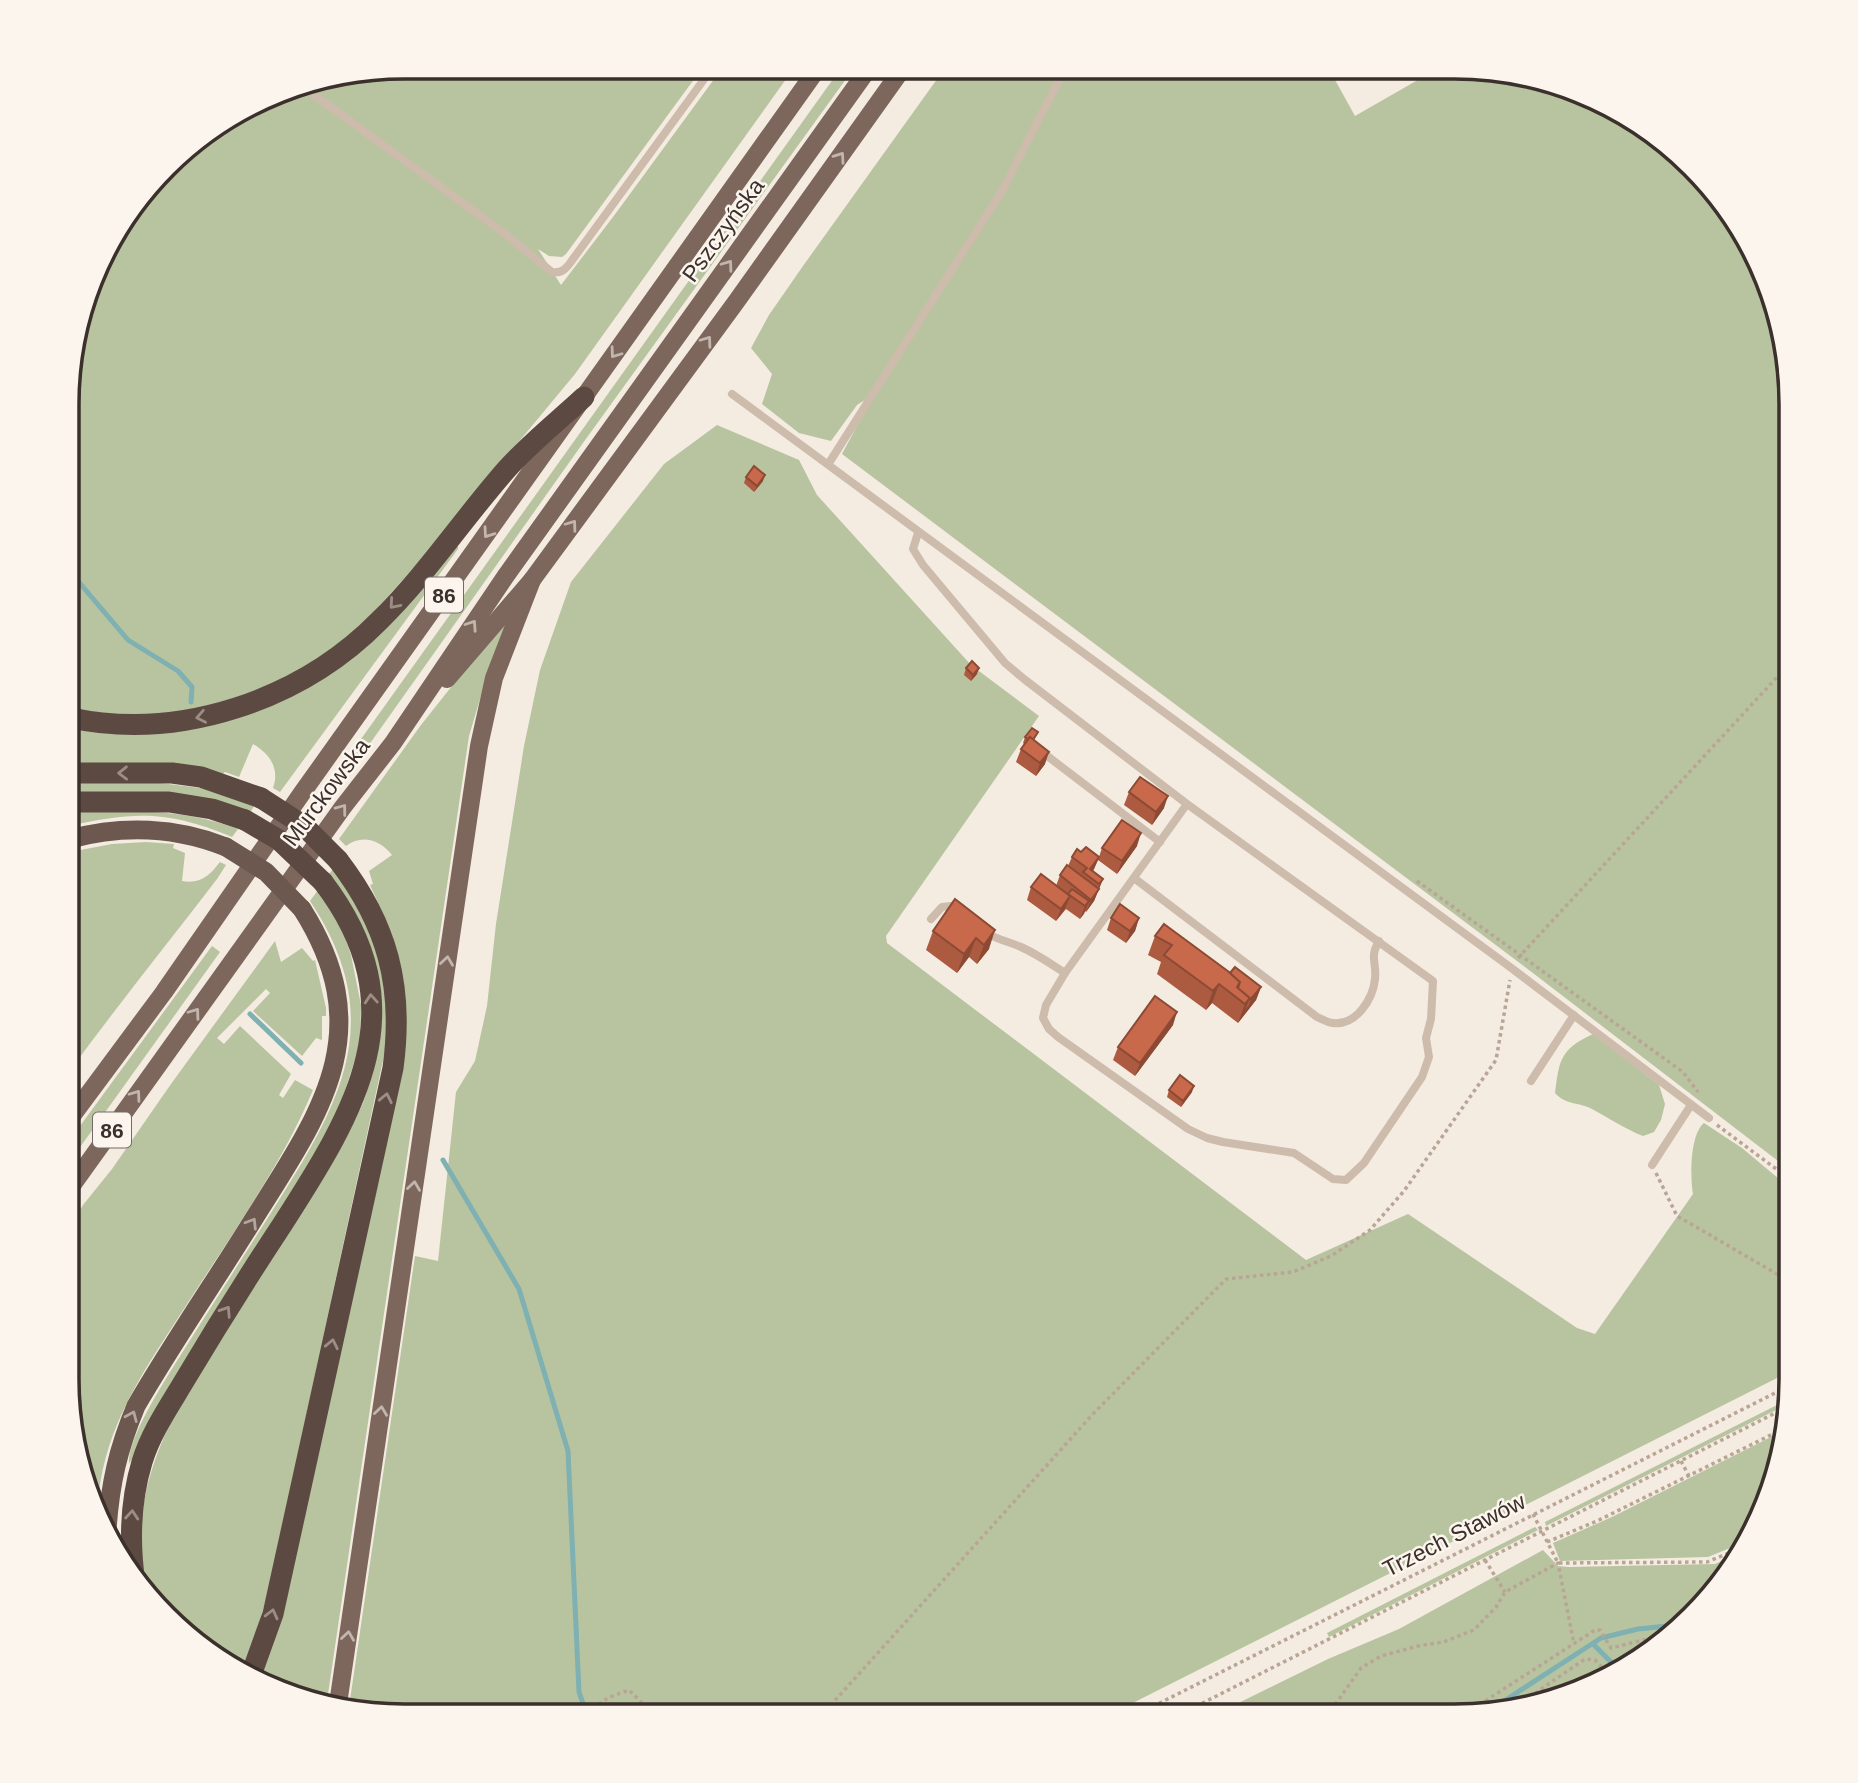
<svg xmlns="http://www.w3.org/2000/svg" width="1858" height="1783" viewBox="0 0 1858 1783" font-family="Helvetica,sans-serif">
	<rect width="100%" height="100%" fill="#f4ebe1"/>
	<!-- green -->
	<g fill="#b8c4a0">
		<path d="M404 67H703L566 254 562 257 549 256 538 249 561 285 616 213 723 67 794 68 575 374 420 561 371 615 351 633 325 655 271 686 195 710 129 716 71 709 73 338 112 236 182 150 295 85Z"/>
		<path d="M841 68H854L583 443 354 766 346 760Z"/>
		<path d="M945 68 1329 69 1355 116 1437 69H1498L1622 112 1722 198 1773 295 1791 382V1171L1529 970 842 454 874 394 857 405 831 441 799 433 762 404 772 374 751 348 769 315 803 266Z"/>
		<path d="M717 425 799 460 817 495 971 665 1039 716 886 936 887 943 1306 1260 1408 1214 1577 1328 1595 1334 1693 1194C1690 1177 1690 1134 1704 1123L1742 1148 1791 1189V1371L1107 1716H382L349 1707 415 1256 438 1261 456 1092 475 1061 487 1006 496 924 524 746 540 670 571 582 664 464Z"/>
		<path d="M458 544V549L280 792 273 788C280 769 270 754 253 744L239 777 225 772 223 774 71 766V727L238 717 279 702Z"/>
		<path d="M507 621 488 672 469 736 327 1701 258 1683 402 974 391 931 370 885 373 884 369 871 392 855C380 840 362 834 346 846L339 839 421 725 502 623Z"/>
		<path d="M152 782 209 789 255 805 249 814 70 794 71 783Z"/>
		<path d="M70 811C129 811 182 808 238 829L232 837C169 811 136 811 70 826Z"/>
		<path d="M146 842 174 844 173 848 185 853 182 881C201 884 209 876 220 862L226 865 217 879C168 943 117 1006 69 1072L70 852 112 844Z"/>
		<path d="M334 868C363 906 383 954 387 1002 388 1018 386 1035 385 1051L268 1592 256 1635 243 1672 146 1593C135 1517 143 1483 174 1414L345 1140 363 1103 373 1073 379 1032 328 875Z"/>
		<path d="M318 890 343 931 351 955 361 1005 360 1045 336 1117 129 1464C127 1440 162 1385 175 1364 206 1315 238 1265 269 1216 338 1107 391 1023 310 901Z"/>
		<path d="M275 941 281 962 302 948 313 961 315 960 326 1008V1016H322V1040L316 1038 302 1056 253 1011 270 993 266 989 217 1038 224 1044 240 1026 291 1074 279 1095 283 1098 295 1080 313 1090C279 1171 225 1244 178 1318 137 1381 102 1433 97 1511 72 1464 67 1407 67 1355L71 1353 68 1344V1229L83 1205 112 1169 171 1084Z"/>
		<path d="M212 946 220 952 68 1164 69 1141Z"/>
		<path d="M1593 1034 1659 1085 1665 1104 1661 1120 1654 1132 1643 1136C1625 1129 1609 1118 1592 1109 1579 1102 1565 1105 1555 1093 1559 1059 1561 1049 1593 1034Z"/>
		<path d="M1791 1398 1790 1403 1546 1526 1545 1522Z"/>
		<path d="M1783 1431 1757 1529 1747 1541 1708 1557 1560 1561 1553 1543 1612 1517Z"/>
		<path d="M1535 1527 1538 1530 1329 1637 1327 1633Z"/>
		<path d="M1543 1550 1558 1566 1568 1567 1715 1564 1735 1555 1660 1647 1563 1698 1476 1716H1212L1328 1659 1399 1629Z"/>
	</g>
	<g fill="none" stroke-linecap="round" stroke-linejoin="round">
		<!-- stream -->
		<g stroke="#7fb0b2" stroke-width="5">
			<path d="M72 574 128 640 178 671 192 687 191 702"/>
			<path d="M250 1014 301 1063"/>
			<path d="M443 1160 519 1289 568 1451 579 1692 586 1712"/>
			<path d="M1593 1644 1618 1669"/>
			<path d="M1484 1714 1601 1638 1638 1629 1677 1625"/>
		</g>
		<!-- path -->
		<g stroke="#b9a596" stroke-width="3.5" stroke-dasharray="3.5 3.5" stroke-linecap="butt">
			<path d="M1417 881 1683 1072 1698 1092"/>
			<path d="M1518 958 1791 662"/>
			<path d="M1717 1125 1791 1180"/>
			<path d="M1656 1173 1677 1216 1791 1282"/>
			<path d="M1681 1461 1689 1476"/>
			<path d="M1533 1514 1558 1563 1707 1562 1741 1548"/>
			<path d="M1547 1542 1597 1521 1783 1429"/>
			<path d="M1485 1560 1505 1592"/>
			<path d="M1512 1709 1585 1659 1595 1660 1608 1674"/>
			<path d="M591 1716C598 1699 613 1696 629 1690L645 1706 647 1716"/>
			<path d="M821 1716 1093 1414 1226 1279 1293 1272 1331 1256 1370 1230 1404 1191 1496 1060 1510 980"/>
			<path d="M1134 1716 1791 1385"/>
			<path d="M1177 1716 1789 1406"/>
			<path d="M1327 1716 1361 1668 1381 1656 1418 1646 1443 1642 1474 1630 1496 1607 1505 1592 1558 1563 1574 1644"/>
			<path d="M1462 1716 1595 1630H1600L1611 1648 1643 1640 1667 1638"/>
		</g>
		<!-- service -->
		<g stroke="#cdbbac" stroke-width="8">
			<path d="M299 84 500 230 552 272C563 274 567 267 573 259L713 67"/>
			<path d="M732 394 1510 967 1709 1118"/>
			<path d="M829 463 1002 191 1065 68"/>
			<path d="M918 533 913 549 923 565 1005 663 1024 679 1187 804 1433 981 1431 1019 1426 1038 1429 1057 1422 1077 1364 1163 1346 1180 1333 1179 1294 1153 1223 1142 1207 1138 1188 1129 1058 1037 1049 1029 1043 1018 1046 1005 1065 973 1187 804"/>
			<path d="M1046 755 1160 842"/>
			<path d="M1134 878 1317 1017C1322 1019 1328 1023 1333 1023 1356 1026 1373 999 1375 979 1377 962 1369 958 1379 941"/>
			<path d="M931 919 942 907 951 906 958 912"/>
			<path d="M985 932C997 940 1008 941 1021 947 1037 954 1051 964 1065 973"/>
			<path d="M1531 1081 1574 1015"/>
			<path d="M1652 1165 1691 1105"/>
		</g>
		<!-- primary -->
		<g stroke="#7d675c" stroke-width="18">
			<path d="M447 679 532 580 736 302 903 68"/>
			<path d="M69 1120 164 992 302 793 818 68"/>
			<path d="M68 1191 343 807 393 743 505 577 869 68"/>
			<path d="M338 1704 479 746 494 678 532 580"/>
		</g>
		<!-- trunk -->
		<g stroke="#6c584f" stroke-width="19">
			<path d="M70 839C122 825 176 827 226 847"/>
			<path d="M107 1530C110 1484 118 1449 136 1406 173 1342 216 1280 255 1217 322 1111 379 1031 302 909"/>
		</g>
		<!-- motorway -->
		<g stroke="#5c4a42" stroke-width="21">
			<path d="M71 718C180 741 301 700 379 621 426 575 463 519 506 470 529 444 558 421 584 397"/>
			<path d="M71 773H172L201 777 261 798"/>
			<path d="M70 802H169L212 809 245 820"/>
			<path d="M135 1583C129 1542 130 1502 142 1462 151 1432 170 1405 186 1378 217 1326 249 1275 282 1225 356 1110 419 1008 323 882"/>
			<path d="M250 1678 273 1614 393 1068C404 987 388 925 338 860"/>
		</g>
		<!-- trunk-bridge -->
		<path stroke="#6c584f" stroke-width="19" d="M226 847 266 872 302 909"/>
		<!-- motorway-bridge -->
		<g stroke="#5c4a42" stroke-width="21">
			<path d="M261 798 303 825 338 860"/>
			<path d="M245 820 279 840 323 882"/>
		</g>
	</g>
	<!-- wall -->
	<g fill="#ac5a40">
		<path d="M746 477 763 481 754 492 744 483Z"/>
		<path d="M966 668 977 674 971 681 964 675Z"/>
		<path d="M1025 737 1034 741 1045 764 1036 776 1016 762 1021 749 1024 744 1023 743Z"/>
		<path d="M1129 792 1164 808 1152 825 1124 805Z"/>
		<path d="M1137 846 1117 874 1098 860 1093 871 1103 879 1094 901 1086 912 1085 911 1080 919 1066 909 1056 921 1027 900 1031 887 1056 886 1060 875 1068 866 1072 857H1099L1102 848Z"/>
		<path d="M955 899 989 949 977 964 969 957 957 973 926 950 933 931Z"/>
		<path d="M1111 918H1139L1135 931 1126 943 1107 930Z"/>
		<path d="M1155 936 1261 987 1256 1000 1238 1023 1212 1003 1206 1010 1157 974 1161 962 1148 955Z"/>
		<path d="M1173 1025 1135 1076 1113 1060 1118 1047Z"/>
		<path d="M1169 1090 1192 1092 1181 1107 1167 1097Z"/>
	</g>
	<!-- shaded-wall -->
	<g fill="#8c4a34">
		<path d="M765 475 763 481 754 492 757 486Z"/>
		<path d="M979 668 977 674 971 681 973 675Z"/>
		<path d="M1049 752 1045 764 1036 776 1040 763Z"/>
		<path d="M1168 796 1164 808 1152 825 1156 812Z"/>
		<path d="M1141 833 1137 846 1117 874 1122 861Z"/>
		<path d="M1099 857 1094 869 1089 877 1090 869Z"/>
		<path d="M1103 879 1094 901 1086 912 1091 900Z"/>
		<path d="M1070 896 1065 909 1056 921 1061 909Z"/>
		<path d="M1089 901 1084 914 1080 919 1085 906Z"/>
		<path d="M1139 918 1135 931 1126 943 1130 931Z"/>
		<path d="M995 930 989 949 977 964 984 945Z"/>
		<path d="M976 938 969 957 957 973 964 954Z"/>
		<path d="M1219 984 1212 1003 1206 1010 1213 991Z"/>
		<path d="M1261 987 1256 1000 1238 1023 1245 1004 1250 998 1245 1010 1249 1005 1251 999Z"/>
		<path d="M1177 1012 1173 1025 1135 1076 1140 1063Z"/>
		<path d="M1194 1086 1192 1092 1181 1107 1183 1101Z"/>
	</g>
	<!-- building -->
	<g fill="#c8694b" stroke="#8c4a34" stroke-width="2">
		<path d="M754 466 765 475 757 486 746 477Z"/>
		<path d="M972 661 979 668 973 675 966 668Z"/>
		<path d="M1032 728 1038 732 1033 740 1030 737 1028 739 1025 737Z"/>
		<path d="M1030 737 1049 752 1040 763 1021 749Z"/>
		<path d="M1140 777 1168 796 1156 812 1129 792Z"/>
		<path d="M1122 820 1141 833 1122 861 1102 848Z"/>
		<path d="M1086 847 1099 857 1090 869 1103 879 1099 884 1083 872 1087 868 1072 857 1077 849 1081 852Z"/>
		<path d="M1067 865 1099 889 1091 900 1060 875Z"/>
		<path d="M1041 874 1070 896 1061 909 1031 887Z"/>
		<path d="M1072 889 1089 901 1085 906 1068 894Z"/>
		<path d="M955 899 995 930 984 945 976 938 964 954 933 931Z"/>
		<path d="M1120 904 1139 918 1130 931 1111 918Z"/>
		<path d="M1164 924 1229 972 1240 982 1237 987 1250 998 1245 1004 1219 984 1213 991 1164 955 1172 945 1155 936Z"/>
		<path d="M1235 967 1261 987 1251 999 1238 988 1240 982 1230 973Z"/>
		<path d="M1155 996 1177 1012 1140 1063 1118 1047Z"/>
		<path d="M1180 1075 1194 1086 1183 1101 1169 1090Z"/>
	</g>
	<!-- one-way arrows -->
	<defs><path id="oneway-chevron" d="M-2-3.5L2.5 0L-2 3.5" fill="none" stroke-width="1.6" stroke-linecap="round" stroke-linejoin="round" transform="scale(1.75)"/></defs>
	<g stroke="#c2b5ac">
		<use href="#oneway-chevron" transform="translate(840 157) rotate(-55)"/>
		<use href="#oneway-chevron" transform="translate(728 265) rotate(-54)"/>
		<use href="#oneway-chevron" transform="translate(707 341) rotate(-54)"/>
		<use href="#oneway-chevron" transform="translate(615 353) rotate(126)"/>
		<use href="#oneway-chevron" transform="translate(572 525) rotate(-54)"/>
		<use href="#oneway-chevron" transform="translate(488 533) rotate(125)"/>
		<use href="#oneway-chevron" transform="translate(472 625) rotate(-56)"/>
		<use href="#oneway-chevron" transform="translate(342 809) rotate(-53)"/>
		<use href="#oneway-chevron" transform="translate(447 961) rotate(-82)"/>
		<use href="#oneway-chevron" transform="translate(195 1013) rotate(-54)"/>
		<use href="#oneway-chevron" transform="translate(136 1095) rotate(-54)"/>
		<use href="#oneway-chevron" transform="translate(414 1186) rotate(-82)"/>
		<use href="#oneway-chevron" transform="translate(381 1411) rotate(-82)"/>
		<use href="#oneway-chevron" transform="translate(348 1636) rotate(-82)"/>
	</g>
	<g stroke="#9c8e87">
		<use href="#oneway-chevron" transform="translate(394 604) rotate(131)"/>
		<use href="#oneway-chevron" transform="translate(201 717) rotate(169)"/>
		<use href="#oneway-chevron" transform="translate(123 773) rotate(179)"/>
		<use href="#oneway-chevron" transform="translate(371 999) rotate(-94)"/>
		<use href="#oneway-chevron" transform="translate(386 1098) rotate(-78)"/>
		<use href="#oneway-chevron" transform="translate(226 1311) rotate(-57)"/>
		<use href="#oneway-chevron" transform="translate(332 1344) rotate(-78)"/>
		<use href="#oneway-chevron" transform="translate(132 1515) rotate(-85)"/>
		<use href="#oneway-chevron" transform="translate(272 1614) rotate(-76)"/>
	</g>
	<g stroke="#b4a69e">
		<use href="#oneway-chevron" transform="translate(252 1223) rotate(-58)"/>
		<use href="#oneway-chevron" transform="translate(132 1416) rotate(-67)"/>
	</g>
	<g text-anchor="middle" dominant-baseline="central" stroke-width="5" stroke-linejoin="round" paint-order="stroke">
		<!-- shield labels -->
		<g fill="#fbf5ee" stroke="#756b66" stroke-width="2">
			<rect x="425" y="577.5" width="38" height="35" rx="5"/>
			<rect x="93" y="1112.5" width="38" height="35" rx="5"/>
		</g>
		<g font-size="21" font-weight="bold" fill="#3b302b">
			<text x="444" y="595">86</text>
			<text x="112" y="1130">86</text>
		</g>
		<!-- street labels -->
		<g font-size="23" fill="#3b302b" stroke="#fbf5ee">
			<text transform="translate(723 230) rotate(-54)">Pszczyńska</text>
			<text transform="translate(326 792) rotate(-53)">Murckowska</text>
			<text transform="translate(1454 1535) rotate(-27)">Trzech Stawów</text>
		</g>
	</g>
	<!-- crop -->
	<path d="M0 0H1858V1783H0ZM404 79H1454A325 325 0 0 1 1779 404V1379A325 325 0 0 1 1454 1704H404A325 325 0 0 1 79 1379V404A325 325 0 0 1 404 79Z" fill="#fbf5ee" fill-rule="evenodd"/>
	<path fill="none" stroke="#3b302b" stroke-width="3.5" d="M404 79H1454A325 325 0 0 1 1779 404V1379A325 325 0 0 1 1454 1704H404A325 325 0 0 1 79 1379V404A325 325 0 0 1 404 79Z"/>
</svg>
